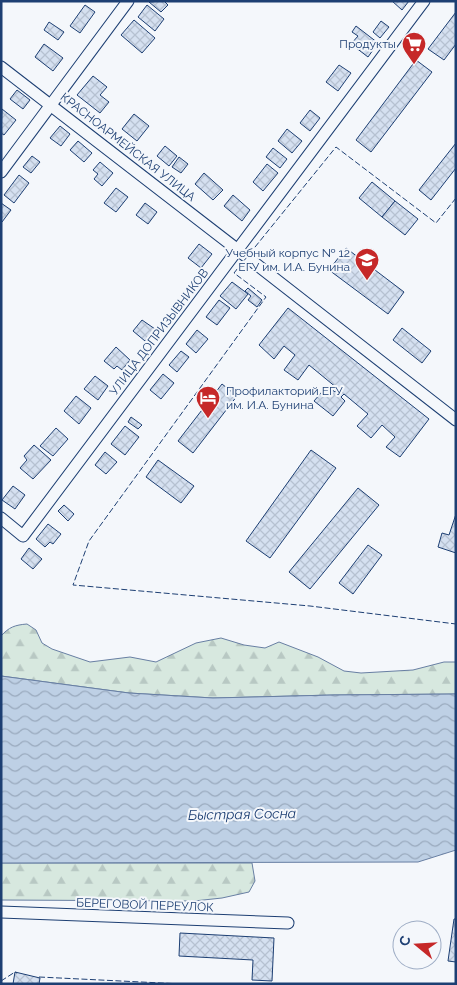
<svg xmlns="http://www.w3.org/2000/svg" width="457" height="985" viewBox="0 0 457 985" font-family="Raleway,sans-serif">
	<defs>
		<pattern id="forest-firs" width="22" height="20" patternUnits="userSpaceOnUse" patternTransform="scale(1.25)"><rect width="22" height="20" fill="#d7e8df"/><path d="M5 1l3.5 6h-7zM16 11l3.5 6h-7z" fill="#b8c8c3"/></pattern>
		<pattern id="water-waves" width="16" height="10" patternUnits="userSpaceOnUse" patternTransform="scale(1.25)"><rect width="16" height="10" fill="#bed0e5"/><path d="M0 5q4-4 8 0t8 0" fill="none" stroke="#9aaabe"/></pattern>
		<pattern id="building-cross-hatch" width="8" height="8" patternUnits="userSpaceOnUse" patternTransform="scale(1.25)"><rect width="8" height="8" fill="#d5e0f0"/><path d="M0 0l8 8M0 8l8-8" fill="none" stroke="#b6c1d1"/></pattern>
	</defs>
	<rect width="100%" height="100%" fill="#f4f7fb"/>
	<!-- forest -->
	<g fill="url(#forest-firs)" stroke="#687fa3">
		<path d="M27 624 36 630 42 643 52 649 90 662 130 657 156 662 196 643 221 638 244 645 265 648 279 642 318 657 344 671 361 673 413 670 444 662H456V694L333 695 213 698 129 693 1 676V636C9 627 15 625 27 624Z"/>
		<path d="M1 863H252L255 881 249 892 222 898 194 901 1 900Z"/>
	</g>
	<!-- water -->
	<path fill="url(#water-waves)" stroke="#687fa3" d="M1 676 129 693 213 698 333 695 456 694V850L418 862 1 863Z"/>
	<!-- building -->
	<g fill="url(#building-cross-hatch)" stroke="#1d3f73">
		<path d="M164 1 168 5 161 12 149 2Z"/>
		<path d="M392 1H409L402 10Z"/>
		<path d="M85 5 95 12 80 33 70 26Z"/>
		<path d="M147 5 164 19 155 31 138 17Z"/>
		<path d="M456 12V44L444 60 428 49Z"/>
		<path d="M134 20 155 38 142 53 121 35Z"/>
		<path d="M381 21 389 27 380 38 373 32Z"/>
		<path d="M49 22 64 32 58 40 44 30Z"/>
		<path d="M356 26 378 43 368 57 351 44 358 36 352 32Z"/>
		<path d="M44 44 63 58 53 71 35 57Z"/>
		<path d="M416 60 432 72 371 152 356 140Z"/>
		<path d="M339 65 351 73 338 91 326 82Z"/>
		<path d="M93 76 107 87 100 95 109 102 100 113 77 95Z"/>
		<path d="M17 90 30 100 23 109 10 99Z"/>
		<path d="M2 109 16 120 4 135 1 133Z"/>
		<path d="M310 110 320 118 310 131 300 123Z"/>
		<path d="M134 114 149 126 137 141 122 129Z"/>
		<path d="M60 126 70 134 61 146 50 138Z"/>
		<path d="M287 129 302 141 292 153 278 141Z"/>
		<path d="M78 141 92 153 84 162 70 150Z"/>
		<path d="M456 143V168L431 200 419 190Z"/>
		<path d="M165 146 177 156 169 166 157 156Z"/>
		<path d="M273 148 287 159 280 168 266 157Z"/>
		<path d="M32 156 40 162 31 173 23 167Z"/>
		<path d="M179 157 188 164 181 173 172 167Z"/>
		<path d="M100 162 113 173 102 186 94 179 98 174 93 170Z"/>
		<path d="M267 164 278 173 263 191 253 182Z"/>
		<path d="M204 173 223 190 213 200 195 184Z"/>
		<path d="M19 175 29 183 14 203 4 195Z"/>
		<path d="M372 182 395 201 382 217 359 198Z"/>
		<path d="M116 188 128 197 116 212 104 203Z"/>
		<path d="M233 195 250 210 242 221 224 206Z"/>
		<path d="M395 201 418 219 405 235 382 217Z"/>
		<path d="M1 203 11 210 2 222H1Z"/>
		<path d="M145 203 157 212 148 224 136 215Z"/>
		<path d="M199 244 212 254 201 268 188 258Z"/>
		<path d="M346 248 404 292 388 314 329 270Z"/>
		<path d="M232 282 248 294 236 309 220 296Z"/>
		<path d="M248 288 262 300 257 307 248 300 251 296 245 291Z"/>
		<path d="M219 300 230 308 217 325 206 317Z"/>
		<path d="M288 308 429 419 400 457 386 447 395 437 382 425 371 438 357 426 368 414 344 394 341 397 345 401 333 416 314 401 327 386 335 392 337 388 309 365 298 380 284 370 295 355 284 346 274 359 259 345Z"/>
		<path d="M142 320 155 329 145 341 133 331Z"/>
		<path d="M402 328 431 351 422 363 393 340Z"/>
		<path d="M197 330 208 339 196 353 186 344Z"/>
		<path d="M116 347 130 360 122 370 117 366 114 369 104 361Z"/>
		<path d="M181 351 189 357 177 372 169 365Z"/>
		<path d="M163 374 174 383 161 399 150 390Z"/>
		<path d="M95 376 108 386 98 400 84 389Z"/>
		<path d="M222 384 237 396 193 453 178 441Z"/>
		<path d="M76 396 91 408 79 424 64 411Z"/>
		<path d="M131 417 142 425 138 429 128 422Z"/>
		<path d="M125 426 139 437 125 455 111 444Z"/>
		<path d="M56 428 68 439 53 456 40 446Z"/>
		<path d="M34 445 51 460 33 479 20 468 27 460 24 456Z"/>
		<path d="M311 450 336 468 270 558 246 541Z"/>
		<path d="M105 452 117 462 106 474 95 465Z"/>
		<path d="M158 460 194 486 181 503 146 477Z"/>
		<path d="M13 486 25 495 15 509 2 500Z"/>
		<path d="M358 488 379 505 310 589 289 572Z"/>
		<path d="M64 505 74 514 68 521 58 511Z"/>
		<path d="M456 514V553L438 547 442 533 449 535Z"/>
		<path d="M48 524 61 534 53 544 50 542 45 547 36 539Z"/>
		<path d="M368 545 382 555 353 594 339 583Z"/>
		<path d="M29 548 42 559 33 569 21 559Z"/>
		<path d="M454 919H456V962L448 961Z"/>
		<path d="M180 933 274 938 272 981 252 980 253 960 179 956Z"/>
		<path d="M15 972 40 978 39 984H13Z"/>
	</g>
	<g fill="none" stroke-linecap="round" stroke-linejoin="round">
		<defs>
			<g id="minor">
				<path d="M1 67 247 257 456 420"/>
				<path d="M1 172 128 1"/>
				<path d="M1 518 23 536 424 1"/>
				<path d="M1 912 288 923"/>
			</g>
		</defs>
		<!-- minor casing -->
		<use href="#minor" stroke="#1d3f73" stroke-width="13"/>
		<!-- minor -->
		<use href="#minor" stroke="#f4f7fb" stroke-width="11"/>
		<!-- fence -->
		<g stroke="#1d3f73" stroke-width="1" stroke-dasharray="6 2.5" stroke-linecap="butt">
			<path d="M456 198 436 223 336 147 234 273 266 297 89 541 73 585 310 606 456 624"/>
			<path d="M39 977 182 984"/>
			<path d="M1 981 15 972 17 973"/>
		</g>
	</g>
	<!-- icons -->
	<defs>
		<symbol id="supermarket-pin" viewBox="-11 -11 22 30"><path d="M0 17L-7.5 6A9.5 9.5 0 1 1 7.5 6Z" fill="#c62828" stroke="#f4f7fb"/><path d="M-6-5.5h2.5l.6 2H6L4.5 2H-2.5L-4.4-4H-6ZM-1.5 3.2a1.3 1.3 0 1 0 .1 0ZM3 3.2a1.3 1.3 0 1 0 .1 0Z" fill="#fff"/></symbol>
		<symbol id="university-pin" viewBox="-11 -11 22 30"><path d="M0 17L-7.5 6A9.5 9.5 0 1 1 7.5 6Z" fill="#c62828" stroke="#f4f7fb"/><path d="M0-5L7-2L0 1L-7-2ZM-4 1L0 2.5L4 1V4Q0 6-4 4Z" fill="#fff"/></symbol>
		<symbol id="hotel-pin" viewBox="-11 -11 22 30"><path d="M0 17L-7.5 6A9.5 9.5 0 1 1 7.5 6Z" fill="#c62828" stroke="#f4f7fb"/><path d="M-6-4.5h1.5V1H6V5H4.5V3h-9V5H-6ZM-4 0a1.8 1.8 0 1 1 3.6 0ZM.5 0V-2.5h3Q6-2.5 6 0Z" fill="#fff"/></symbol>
	</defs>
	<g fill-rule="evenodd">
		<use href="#supermarket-pin" x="400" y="30" width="28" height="38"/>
		<use href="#university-pin" x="353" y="246" width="28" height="38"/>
		<use href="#hotel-pin" x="194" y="384" width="28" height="38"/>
	</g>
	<g text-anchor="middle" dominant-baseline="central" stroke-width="4" stroke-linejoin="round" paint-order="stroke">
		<!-- poi labels -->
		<g font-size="12" fill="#1d3f73" stroke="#f4f7fb" text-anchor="end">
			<text x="396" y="44">Продукты</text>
			<text x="350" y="253">Учебный корпус № 12<tspan x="350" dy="14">ЕГУ им. И.А. Бунина</tspan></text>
			<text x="226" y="391" text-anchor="start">Профилакторий ЕГУ<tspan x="226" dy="14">им. И.А. Бунина</tspan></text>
		</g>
		<!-- street labels -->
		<g font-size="12" fill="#1d3f73" stroke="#f4f7fb">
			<text transform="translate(128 147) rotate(38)">КРАСНОАРМЕЙСКАЯ УЛИЦА</text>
			<text transform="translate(159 332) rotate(-53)">УЛИЦА ДОПРИЗЫВНИКОВ</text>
			<text transform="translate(145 905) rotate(2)">БЕРЕГОВОЙ ПЕРЕУЛОК</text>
		</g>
		<!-- water labels -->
		<g font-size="14" font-style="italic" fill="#1d3f73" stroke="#f4f7fb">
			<text transform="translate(242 814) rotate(-1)">Быстрая Сосна</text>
		</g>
	</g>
	<!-- border -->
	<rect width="457" height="985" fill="none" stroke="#1d3f73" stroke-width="5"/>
	<!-- north arrow -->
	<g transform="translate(417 945) rotate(288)"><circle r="24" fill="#f4f7fb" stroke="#9eadc5"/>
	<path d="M0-4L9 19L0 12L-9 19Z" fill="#c62828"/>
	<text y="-8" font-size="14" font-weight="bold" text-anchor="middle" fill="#1d3f73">С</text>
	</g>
</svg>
